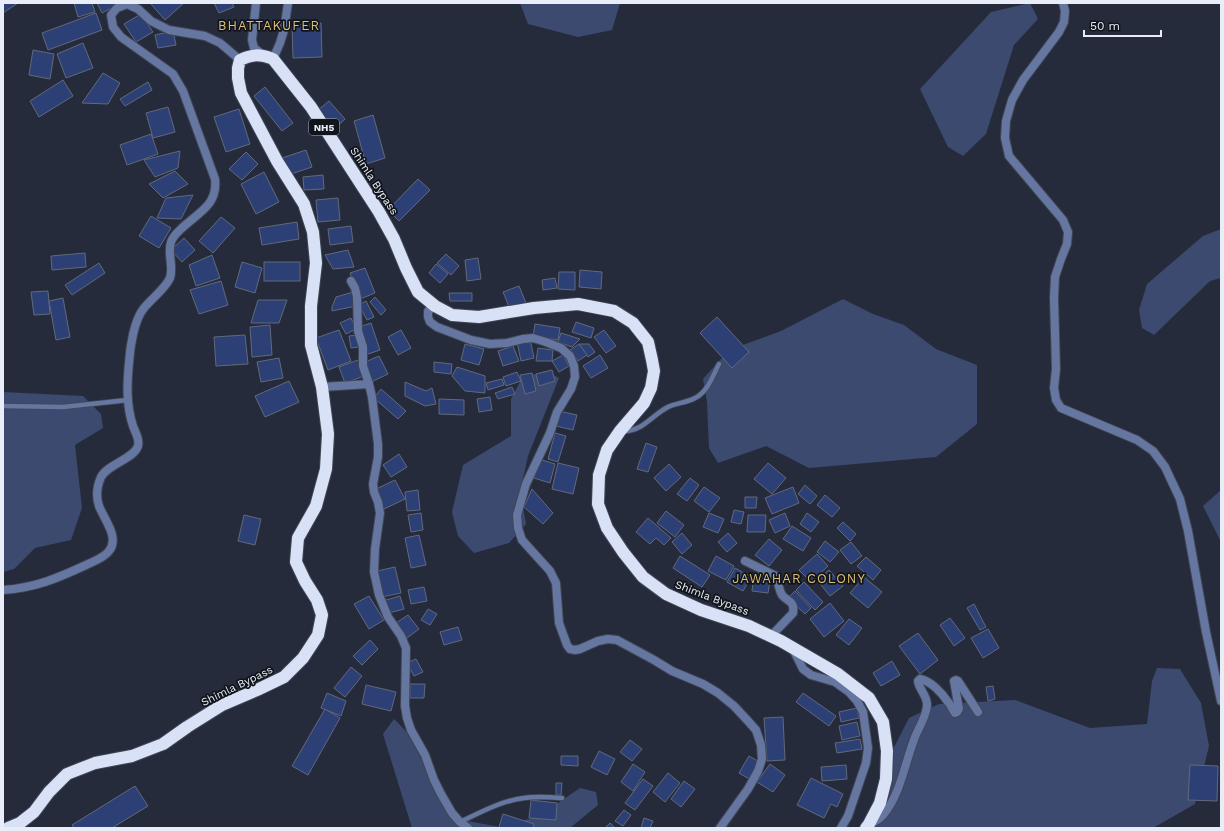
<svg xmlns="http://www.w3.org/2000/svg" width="1224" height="831" viewBox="0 0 1224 831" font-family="'Work Sans',sans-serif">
	<rect width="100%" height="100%" fill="#252b3b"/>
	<!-- green -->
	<g fill="#3b4a6e">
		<path d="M520 3H620L612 30 578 37 528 24Z"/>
		<path d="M1030 3 1038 19 1014 45 986 134 963 156 948 147 920 89 991 12Z"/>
		<path d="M1221 229V278L1210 281 1154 335 1142 328 1139 310 1147 284 1203 236Z"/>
		<path d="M843 299 873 314 904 325 936 349 977 365V424L936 457 809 468 766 446 718 463 709 448 707 402 703 379 729 350 781 331Z"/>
		<path d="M546 371 559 378 528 456 520 492 526 524 509 543 474 553 458 536 452 512 463 465 511 436V399L522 378Z"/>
		<path d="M3 392 83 396 101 414 103 428 75 445 82 508 71 540 35 548 14 569 3 572Z"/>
		<path d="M1221 490V542L1203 506Z"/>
		<path d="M1157 668 1180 669 1201 703 1209 746 1195 804 1153 828H869L889 809 887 761 909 718 939 704 1015 700 1090 728 1147 724 1152 681Z"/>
		<path d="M394 719 409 734 440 797 462 820 500 827 539 816 580 788 596 792 598 805 570 828H412L383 734Z"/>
	</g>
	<!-- building -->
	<g fill="#2d4075" stroke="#61697b">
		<path d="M3 3H18L3 13Z"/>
		<path d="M74 3H92L95 12 78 17Z"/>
		<path d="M97 3H121L102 13Z"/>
		<path d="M150 3H184L165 20Z"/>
		<path d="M214 3H232L234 7 219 13Z"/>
		<path d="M96 13 102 30 48 50 42 33Z"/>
		<path d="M141 14 153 32 136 42 124 24Z"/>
		<path d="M321 23 322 57 293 58 292 25Z"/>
		<path d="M173 31 176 45 158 48 155 35Z"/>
		<path d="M83 43 93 68 66 78 57 54Z"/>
		<path d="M33 50 54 54 50 79 29 75Z"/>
		<path d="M103 73 120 83 108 104 82 103Z"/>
		<path d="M63 80 73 96 39 117 30 101Z"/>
		<path d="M148 82 152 90 125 106 120 99Z"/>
		<path d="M265 87 293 123 282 131 254 96Z"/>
		<path d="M329 101 345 119 334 129 318 110Z"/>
		<path d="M168 107 175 132 153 138 146 113Z"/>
		<path d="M239 109 250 144 226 152 214 117Z"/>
		<path d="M373 115 385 158 366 164 354 121Z"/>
		<path d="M151 134 158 154 127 165 120 145Z"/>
		<path d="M306 150 312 167 288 175 282 158Z"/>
		<path d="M180 151 178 168 155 177 144 160Z"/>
		<path d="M246 152 258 164 242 180 229 169Z"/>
		<path d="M175 171 188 184 163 198 149 184Z"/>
		<path d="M264 172 279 202 256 214 241 184Z"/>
		<path d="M323 175 324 189 304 190 303 177Z"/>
		<path d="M418 179 430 190 399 221 388 210Z"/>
		<path d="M193 195 181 219 157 218 166 198Z"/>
		<path d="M338 198 340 220 318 222 316 200Z"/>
		<path d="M151 216 171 228 159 248 139 236Z"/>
		<path d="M221 217 235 228 213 253 199 241Z"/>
		<path d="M297 222 299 239 262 245 259 228Z"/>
		<path d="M351 226 353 242 330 245 328 229Z"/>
		<path d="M184 238 195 250 182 262 171 250Z"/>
		<path d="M348 250 354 267 333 269 325 255Z"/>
		<path d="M85 253 86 267 52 270 51 256Z"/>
		<path d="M446 254 459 266 451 275 437 263Z"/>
		<path d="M212 255 220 278 196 286 189 265Z"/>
		<path d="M478 258 481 279 467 281 465 260Z"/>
		<path d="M242 262 262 268 255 293 235 287Z"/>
		<rect x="264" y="262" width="36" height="19"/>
		<path d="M99 263 105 273 72 295 65 285Z"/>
		<path d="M436 264 448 274 440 283 429 273Z"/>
		<path d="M365 268 375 293 360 299 350 273Z"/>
		<path d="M580 270 602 272 601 289 579 287Z"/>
		<path d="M559 272H575V290L558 289Z"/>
		<path d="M555 278 557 288 543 290 542 280Z"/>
		<path d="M221 281 228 305 199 314 190 290Z"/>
		<path d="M519 286 526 303 510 309 503 292Z"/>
		<path d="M48 291 50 314 34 315 31 292Z"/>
		<path d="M353 292 356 306 332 311V307L336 297Z"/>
		<path d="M449 293H472V301H450Z"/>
		<path d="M375 297 386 310 381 315 370 302Z"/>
		<path d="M63 298 70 337 56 340 49 301Z"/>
		<path d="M258 300H287L279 323H251Z"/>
		<path d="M366 301 374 317 367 320 359 305Z"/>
		<path d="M717 317 749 352 732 368 700 333Z"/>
		<path d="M351 318 356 329 346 334 340 323Z"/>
		<path d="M576 322 594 328 591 338 572 332Z"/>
		<path d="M371 323 380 350 368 354 359 327Z"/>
		<path d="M535 324 560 328 558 340 533 336Z"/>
		<path d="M270 325 272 355 252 357 250 327Z"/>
		<path d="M339 330 351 361 328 370 316 338Z"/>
		<path d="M401 330 411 348 398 355 388 337Z"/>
		<path d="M604 330 616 346 606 353 594 337Z"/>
		<path d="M561 333 580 339 572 347 558 342Z"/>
		<path d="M245 335 248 364 216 366 214 337Z"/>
		<path d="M357 335 359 347 351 348 349 336Z"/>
		<path d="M530 339 534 358 521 361 517 342Z"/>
		<path d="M465 344 484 349 479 365 461 360Z"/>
		<path d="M579 344H589L595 352 588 357Z"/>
		<path d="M579 344 587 355 578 361 570 350Z"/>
		<path d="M513 346 519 361 503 366 498 351Z"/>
		<path d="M538 348 553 350 552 361H536Z"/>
		<path d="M563 355 569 366 559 372 552 361Z"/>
		<path d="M600 355 608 368 591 378 583 366Z"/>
		<path d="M379 356 388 374 371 382 363 363Z"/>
		<path d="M279 358 283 378 261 382 257 362Z"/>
		<path d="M358 360 364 376 345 383 339 367Z"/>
		<path d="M434 362 452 364 451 374 434 372Z"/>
		<path d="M457 367 485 376V393L465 391 452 376Z"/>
		<path d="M552 370 555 381 539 386 536 374Z"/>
		<path d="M517 372 521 381 506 386 503 377Z"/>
		<path d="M532 373 536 391 525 394 520 375Z"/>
		<path d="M502 379 504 385 488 390 486 383Z"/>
		<path d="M289 381 299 402 265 417 255 396Z"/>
		<path d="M405 382 426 391 432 388 436 404 425 406 405 396Z"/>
		<path d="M512 387 515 394 498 399 495 393Z"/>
		<path d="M381 389 406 411 398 419 374 398Z"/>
		<path d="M490 397 492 410 479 412 477 399Z"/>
		<path d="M439 399 464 400V415L439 414Z"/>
		<path d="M559 411 577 415 573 430 556 426Z"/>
		<path d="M555 433 566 436 558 462 548 459Z"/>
		<path d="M646 443 657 447 648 472 637 469Z"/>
		<path d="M399 454 407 467 391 477 383 465Z"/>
		<path d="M539 459 555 464 550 483 534 478Z"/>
		<path d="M558 463 579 468 573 494 552 489Z"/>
		<path d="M768 463 786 478 772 494 754 479Z"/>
		<path d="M669 464 681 477 666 491 654 478Z"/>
		<path d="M690 478 699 485 687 501 677 494Z"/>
		<path d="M395 480 405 499 384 509 374 490Z"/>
		<path d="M805 485 817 496 810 504 798 494Z"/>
		<path d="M704 487 720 498 709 512 694 501Z"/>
		<path d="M793 487 799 503 772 514 765 498Z"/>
		<path d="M532 489 553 513 543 524 524 507Z"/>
		<path d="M418 490 420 510 407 511 405 492Z"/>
		<path d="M825 495 840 508 832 517 817 505Z"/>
		<path d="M745 497H757L756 508H745Z"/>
		<path d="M734 510 744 512 741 524 731 522Z"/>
		<path d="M666 511 684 525 675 537 657 523Z"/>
		<path d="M421 513 423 530 411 532 408 515Z"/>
		<path d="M709 513 724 519 718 533 703 527Z"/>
		<path d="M785 513 790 526 775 533 769 520Z"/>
		<path d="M807 513 819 522 811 532 800 524Z"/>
		<path d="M244 515 261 519 255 545 238 541Z"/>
		<path d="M748 515H766L765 532H747Z"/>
		<path d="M648 518 671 538 664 545 656 538 650 544 636 532Z"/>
		<path d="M843 522 856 534 850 541 837 528Z"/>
		<path d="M792 526 811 538 803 551 783 539Z"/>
		<path d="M682 533 692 545 682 554 672 542Z"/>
		<path d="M728 533 737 543 727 552 718 542Z"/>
		<path d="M419 535 426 565 411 568 405 538Z"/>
		<path d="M769 539 782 550 769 566 755 555Z"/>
		<path d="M825 541 839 552 830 562 817 552Z"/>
		<path d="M851 542 862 556 851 564 840 550Z"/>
		<path d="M817 554 828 566 811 582 799 570Z"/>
		<path d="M680 556 710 575 702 587 673 568Z"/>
		<path d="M716 556 734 566 726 580 708 571Z"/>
		<path d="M866 557 881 570 873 580 857 566Z"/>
		<path d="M395 567 401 593 382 597 377 571Z"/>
		<path d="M735 568 751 577 743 591 727 582Z"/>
		<path d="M829 570 843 586 830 596 817 580Z"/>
		<path d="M754 573 771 575 768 593 752 591Z"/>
		<path d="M864 577 882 592 868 608 850 593Z"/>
		<path d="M804 582 823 602 815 610 796 590Z"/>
		<path d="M424 587 427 601 411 604 408 590Z"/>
		<path d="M795 591 811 608 805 614 788 598Z"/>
		<path d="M369 596 384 620 369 629 354 604Z"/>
		<path d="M400 596 404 609 389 613 386 600Z"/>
		<path d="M830 603 844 621 824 637 810 619Z"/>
		<path d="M974 604 986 627 980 630 967 608Z"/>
		<path d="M428 609 437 614 430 625 421 620Z"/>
		<path d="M408 615 419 629 407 638 396 623Z"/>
		<path d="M950 618 965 638 954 646 940 625Z"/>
		<path d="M849 619 862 628 849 645 836 635Z"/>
		<path d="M458 627 462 640 444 645 440 632Z"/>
		<path d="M988 629 999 648 983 658 971 638Z"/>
		<path d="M918 633 938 660 920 674 899 646Z"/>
		<path d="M370 640 378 649 362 665 353 656Z"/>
		<path d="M416 659 423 672 414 676 407 663Z"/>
		<path d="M892 661 900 675 881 686 873 673Z"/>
		<path d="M351 667 362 676 345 697 334 688Z"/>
		<path d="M410 684H425L424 698H410Z"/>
		<path d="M366 685 396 692 391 711 362 704Z"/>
		<path d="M993 686 995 699 988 701 986 687Z"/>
		<path d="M327 693 346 701 341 716 321 708Z"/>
		<path d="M803 693 836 716 829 726 796 702Z"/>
		<path d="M857 708 859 718 841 722 839 712Z"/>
		<path d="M325 709 340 718 308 775 292 766Z"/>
		<path d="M783 717 785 760 767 761 764 718Z"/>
		<path d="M857 722 860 736 842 740 839 726Z"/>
		<path d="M860 739 862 749 837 753 835 743Z"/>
		<path d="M630 740 642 749 632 761 620 752Z"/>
		<path d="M599 751 615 759 607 775 591 767Z"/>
		<path d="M561 756H578V766L561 765Z"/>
		<path d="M749 756 761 763 751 780 739 773Z"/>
		<path d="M633 764 645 772 633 791 621 782Z"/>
		<path d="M770 764 785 775 773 792 757 782Z"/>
		<path d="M846 765 847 779 822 781 821 767Z"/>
		<path d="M1190 765 1218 766 1217 801 1188 800Z"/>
		<path d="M668 773 680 783 665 802 653 792Z"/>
		<path d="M811 778 843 794 837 807 831 804 824 818 797 805Z"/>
		<path d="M643 779 653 786 635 810 625 803Z"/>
		<path d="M684 781 695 789 681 807 671 799Z"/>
		<path d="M556 783H562L561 795H556Z"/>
		<path d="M135 786 148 806 112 828H74L72 825Z"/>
		<path d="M531 800 557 803 556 820 529 818Z"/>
		<path d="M624 810 631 815 623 826 615 821Z"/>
		<path d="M503 814 534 824 533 828H503L499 827Z"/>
		<path d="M644 818 653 821 650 828H641Z"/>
		<path d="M610 823 615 828H605Z"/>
	</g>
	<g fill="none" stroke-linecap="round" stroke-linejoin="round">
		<defs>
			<g id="lane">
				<path d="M3 406 63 407 128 400"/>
				<path d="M623 431C642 432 652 415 668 407 679 402 694 402 702 393 710 386 714 373 719 364"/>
				<path d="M460 822C479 813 503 800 524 798 537 796 549 797 562 798"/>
			</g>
			<g id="street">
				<path d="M256 3 252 40 254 48 263 55"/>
				<path d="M1063 3 1065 11 1064 22 1059 32 1023 80 1012 100 1006 121 1005 138 1009 156 1063 220 1068 232 1067 244 1061 259 1055 277 1054 298 1056 369 1054 388 1056 400 1061 408 1137 440 1153 451 1165 467 1180 499 1188 531 1206 632 1221 701"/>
				<path d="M273 59 280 43 284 30 288 3"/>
				<path d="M351 281 355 288 357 297 358 331 363 347V366L369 384 372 397 378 444V457L373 484 374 492 378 502 380 513 375 549 374 572 379 595 388 617 401 636 406 648 405 706 407 718 411 730 425 755 434 780 441 794 452 813 460 822 468 828"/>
				<path d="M435 306 428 311V317L430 322 437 327 471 340 490 344 507 343 523 339 533 338 546 342 561 348 570 356 574 366 575 377 571 389 557 412 550 433 526 484 517 515 518 528 522 540 550 571 556 583 559 623 567 645 570 649 575 650 580 649 598 641 608 639 617 640 654 660 672 671 703 684 718 693 734 706 748 721 756 730 761 745 762 759 758 771 748 789 720 828"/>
				<path d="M322 387 369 384"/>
				<path d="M745 561 776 576C778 582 779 590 782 595 787 602 795 600 793 613L771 636"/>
				<path d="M3 590C35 588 58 578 86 565 94 561 104 558 109 551 120 538 104 519 99 506 96 497 97 486 101 477 108 464 134 459 138 446 140 439 135 432 133 426 126 405 127 384 129 363 130 347 134 320 144 308 152 298 165 289 170 278 174 266 167 254 171 242 173 236 178 232 182 228 199 212 218 205 215 179L183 91 173 74 121 37 113 27 111 15 117 8 127 4 138 9 151 21 169 30 205 36 220 43 240 60"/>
				<path d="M793 649 803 669 811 675 835 682 849 692 857 701 863 712 868 748 866 763 848 816 841 828"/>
				<path d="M869 824C875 822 880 819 884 814 901 793 905 762 915 737 919 727 926 717 927 706 928 696 919 690 918 681L920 679C931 681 942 693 948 702 951 705 952 709 955 713L957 712 959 709 954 681 956 680 958 681 978 712"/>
			</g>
			<path id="highway" d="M8 828 20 823 34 812 49 792 67 774 95 763 132 756 163 744 187 727 222 705 257 690 284 677 303 658 318 635 322 615 317 600 305 581 296 562 298 538 316 506 326 469 328 434 322 387 311 345V306L316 263 313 232 304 204 277 161 241 93 238 78V68L240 60C252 54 260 54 273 59L311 107 379 212 394 239 406 268 418 292 435 306 452 315 479 317 534 308 578 304 614 311 633 323 648 342 652 360 654 371 651 388 644 403 620 431 607 450 599 475 598 504 607 528 623 552 643 577 666 594 701 610 749 626 781 641 838 674 869 698 883 722 887 751 886 779 880 803 869 824 866 828"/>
		</defs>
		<!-- lane casing -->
		<use href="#lane" stroke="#404655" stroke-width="6"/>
		<!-- street casing -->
		<use href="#street" stroke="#404655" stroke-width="10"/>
		<!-- highway casing -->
		<use href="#highway" stroke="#404655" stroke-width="14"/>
		<!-- lane -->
		<use href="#lane" stroke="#6576a0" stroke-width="4.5"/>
		<!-- street -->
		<use href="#street" stroke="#6576a0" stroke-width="8"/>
		<!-- highway -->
		<use href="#highway" stroke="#d8e1f6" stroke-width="12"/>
	</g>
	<g text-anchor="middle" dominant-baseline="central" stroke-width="3.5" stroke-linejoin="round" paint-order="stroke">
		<!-- shield labels -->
		<rect fill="#11141b" stroke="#a8acb5" stroke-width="1" x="309" y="119" width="30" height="16" rx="3"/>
		<g font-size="10" font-weight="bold" fill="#e8edf7">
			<text x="324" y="127">NH5</text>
		</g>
		<!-- street labels -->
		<g font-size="11" fill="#e8edf7" stroke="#11141b">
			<text transform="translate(374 181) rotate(57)">Shimla Bypass</text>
			<text transform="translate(712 598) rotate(21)">Shimla Bypass</text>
			<text transform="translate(237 686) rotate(-26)">Shimla Bypass</text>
		</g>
		<!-- quarter labels -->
		<g font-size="13" letter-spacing="1" fill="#debf75" stroke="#11141b">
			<text x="269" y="25">BHATTAKUFER</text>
			<text x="799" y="578">JAWAHAR COLONY</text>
		</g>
	</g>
	<!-- border -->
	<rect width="1224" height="831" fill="none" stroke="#e8edf7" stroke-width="8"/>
	<!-- scale -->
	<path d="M1084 30v6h77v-6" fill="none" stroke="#e8edf7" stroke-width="2"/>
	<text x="1090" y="30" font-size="12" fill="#e8edf7" stroke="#11141b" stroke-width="3" paint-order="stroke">50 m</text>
</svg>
